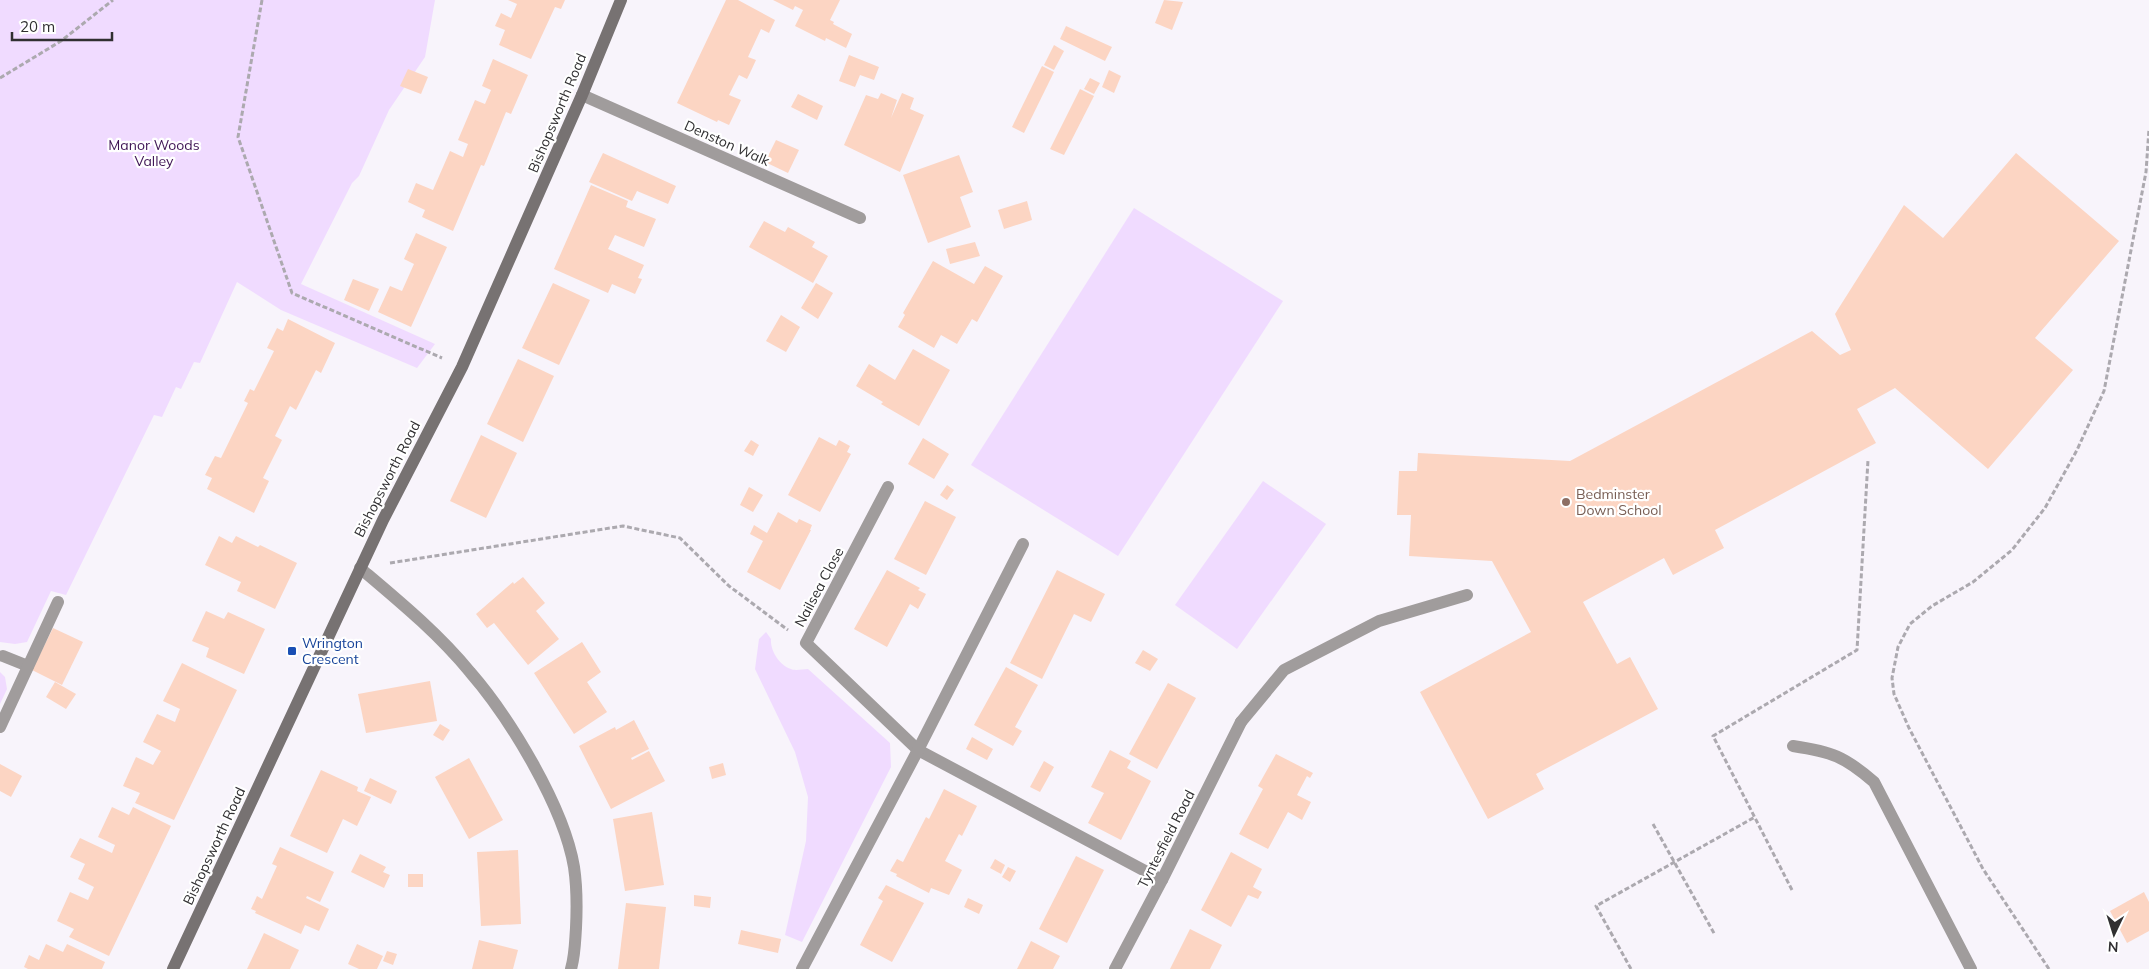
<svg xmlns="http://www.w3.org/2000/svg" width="2149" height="969" viewBox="0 0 2149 969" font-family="Mulish,sans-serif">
	<rect width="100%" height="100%" fill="#f8f4fb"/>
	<!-- green -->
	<g fill="#f0dbff">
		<path d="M0 0H435L425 57 389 110 359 176 352 183 301 284 435 344 417 368 281 310 237 282 200 363 194 362 181 389 176 387 162 417 154 415 66 595 51 591 27 642 15 644 0 642Z"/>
		<path d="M1134 208 1283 301 1118 556 971 465Z"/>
		<path d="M1263 481 1326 524 1237 649 1175 605Z"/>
		<path d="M766 632 771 639C770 650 779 665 791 669 795 671 803 669 808 669L890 743 891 767 802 942 785 935 806 841 808 797 795 752 755 669 759 639Z"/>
		<path d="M0 672 5 677 7 689 0 704Z"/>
	</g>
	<!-- building -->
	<g fill="#fcd5c3">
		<path d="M508 0H565L561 9 555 7 531 59 499 45 505 30 495 26 501 13 511 18 517 4Z"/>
		<path d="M726 0H738L775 20 769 33 761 29 748 57 756 60 750 73 747 79 739 75 729 95 741 100 729 125 718 120 717 122 677 103Z"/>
		<path d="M773 0H840L830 20 834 22 833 24 852 34 846 48 826 38 825 41 795 26 803 10 795 6 793 10Z"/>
		<path d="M1164 0 1183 2 1172 30 1155 23Z"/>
		<path d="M1066 26 1112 47 1105 61 1060 39Z"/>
		<path d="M1054 45 1064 51 1054 70 1044 65Z"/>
		<path d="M849 55 879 67 874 80 860 75 855 87 839 81Z"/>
		<path d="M493 59 528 75 511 114 506 112 484 166 481 165 453 231 422 217 425 210 408 202 416 183 433 190 450 151 463 157 468 144 458 140 475 100 485 104 491 90 482 86Z"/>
		<path d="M1042 66 1054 72 1024 133 1012 127Z"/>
		<path d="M408 69 428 77 421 94 400 86Z"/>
		<path d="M1109 70 1121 76 1114 93 1102 87Z"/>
		<path d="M1090 78 1100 83 1094 94 1084 89Z"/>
		<path d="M1080 89 1094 96 1064 155 1050 149Z"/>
		<path d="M881 93 897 100 891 118 902 93 914 98 910 109 924 115 900 172 844 145 866 95 878 99Z"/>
		<path d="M798 94 823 106 817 120 791 107Z"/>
		<path d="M776 140 799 150 788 173 765 162Z"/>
		<path d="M603 153 676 186 668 204 637 191 632 201 589 182Z"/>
		<path d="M2016 153 2119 241 2035 338 2073 370 1988 469 1895 388 1857 409 1876 443 1715 530 1724 548 1673 575 1664 558 1583 602 1617 664 1630 657 1658 709 1536 774 1544 789 1488 819 1420 692 1531 632 1492 561 1409 556 1411 515H1397L1399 471H1417L1418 453 1570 461 1812 331 1840 355 1851 350 1835 314 1904 205 1943 238Z"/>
		<path d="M959 155 973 192 960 197 971 227 928 243 903 175Z"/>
		<path d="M591 185 628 201 626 207 656 219 644 247 615 235 608 249 644 265 638 278 642 279 635 294 612 284 608 293 554 269Z"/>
		<path d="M1027 201 1032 220 1004 229 998 210Z"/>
		<path d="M764 221 785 232 788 227 815 242 812 247 828 256 813 283 749 247Z"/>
		<path d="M416 233 447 247 411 327 378 312 390 286 402 291 414 264 404 259Z"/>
		<path d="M975 242 980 256 950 264 946 249Z"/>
		<path d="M933 261 974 284 985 266 1003 276 977 322 972 319 957 344 941 335 934 348 898 327 905 315 903 313Z"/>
		<path d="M353 279 379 289 369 311 344 300Z"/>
		<path d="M553 283 590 300 559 365 522 348Z"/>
		<path d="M816 283 833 293 818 319 801 308Z"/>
		<path d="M781 315 800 327 786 352 766 341Z"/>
		<path d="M288 319 335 343 321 373 316 370 296 410 290 406 275 436 282 440 263 478 269 481 254 513 207 489 212 478 205 475 215 456 221 458 248 403 244 401 250 389 254 391 274 351 267 348 277 328 283 331Z"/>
		<path d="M913 349 950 370 919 426 881 404 883 402 856 386 869 364 895 380Z"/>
		<path d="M518 359 554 376 523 442 487 424Z"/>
		<path d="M481 435 517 453 486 518 450 501Z"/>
		<path d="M819 437 836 446 839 440 850 446 847 452 851 454 820 512 788 495Z"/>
		<path d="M923 438 949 454 934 479 908 464Z"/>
		<path d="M751 440 759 445 753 456 744 451Z"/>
		<path d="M947 485 954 490 947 500 940 495Z"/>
		<path d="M749 487 763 495 753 512 740 505Z"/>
		<path d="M925 501 956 517 926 575 894 559Z"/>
		<path d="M778 512 797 523 799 519 812 525 810 530H811L780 590 747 572 763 541 750 534 754 525 767 533Z"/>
		<path d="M219 536 232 543 236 536 258 547 260 545 297 563 275 609 237 591 241 582 205 565Z"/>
		<path d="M887 570 920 588 918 590 926 594 918 609 910 604 887 647 854 629Z"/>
		<path d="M1057 570 1105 594 1091 622 1074 614 1042 679 1010 663Z"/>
		<path d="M523 577 545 603 536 611 559 639 528 665 494 623 487 628 476 614 513 582 514 584Z"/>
		<path d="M206 611 224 619 228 612 265 629 244 674 206 657 209 648 192 641Z"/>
		<path d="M53 628 83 642 62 685 32 670Z"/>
		<path d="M582 642 601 672 587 682 607 712 574 734 534 673Z"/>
		<path d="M1143 650 1158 659 1150 671 1135 663Z"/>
		<path d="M182 663 237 690 174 820 135 803 140 793 123 786 136 757 153 765 161 751 143 742 157 714 175 722 180 709 163 701Z"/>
		<path d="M1006 667 1038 685 1015 727 1022 731 1013 746 974 725Z"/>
		<path d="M430 681 437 721 366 733 358 694Z"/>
		<path d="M55 682 76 694 66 709 46 697Z"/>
		<path d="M1168 683 1196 698 1157 769 1129 754Z"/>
		<path d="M634 720 649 749 631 758 632 760 649 751 665 781 611 809 579 746 615 727 616 730Z"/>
		<path d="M440 724 450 730 443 741 433 735Z"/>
		<path d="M972 737 993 749 987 760 966 749Z"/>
		<path d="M1110 750 1131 761 1127 768 1151 781 1121 840 1088 823 1104 793 1091 787Z"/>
		<path d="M1276 754 1313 773 1310 778 1307 776 1297 795 1311 802 1302 820 1288 812 1268 849 1239 834 1263 789 1258 786Z"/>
		<path d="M469 758 503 820 469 839 435 777Z"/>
		<path d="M1044 761 1054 767 1040 792 1030 787Z"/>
		<path d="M723 763 726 775 712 779 709 767Z"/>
		<path d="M0 764 22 776 11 797 0 791Z"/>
		<path d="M321 770 358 787 357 791 371 797 357 826 343 819 327 853 290 836Z"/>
		<path d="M370 778 397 791 391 804 364 791Z"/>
		<path d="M944 789 977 806 962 836 959 834 945 861 962 870 949 895 931 888 929 893 896 876 897 874 890 871 897 859 903 862 926 817 929 819Z"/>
		<path d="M112 807 129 815 133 807 171 826 109 956 69 937 74 929 57 921 70 892 88 900 94 887 78 879 85 864 70 857 80 838 112 853 115 845 98 837Z"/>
		<path d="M652 812 664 885 625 891 613 819Z"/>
		<path d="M280 847 334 872 320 902 307 896 306 898 329 909 319 931 305 925 301 934 255 913 256 911 251 909 257 896 262 899 277 866 272 864Z"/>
		<path d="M518 850 521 924 481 926 477 852Z"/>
		<path d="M1231 852 1262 869 1253 887 1262 892 1258 899 1248 895 1231 927 1201 910Z"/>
		<path d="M360 854 386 867 383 872 390 875 384 888 351 872Z"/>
		<path d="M1076 856 1104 870 1067 943 1039 929Z"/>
		<path d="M995 859 1005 865 1001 874 990 868Z"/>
		<path d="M1008 867 1016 871 1010 882 1002 877Z"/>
		<rect x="408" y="874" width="15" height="13"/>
		<path d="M886 885 924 903 892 962 860 945 883 901 878 898Z"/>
		<path d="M2144 892 2149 902V931L2127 943 2110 911Z"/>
		<path d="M694 895 711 897 710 908 694 906Z"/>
		<path d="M968 898 983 905 979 914 964 907Z"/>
		<path d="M626 903 666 907 659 969H618Z"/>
		<path d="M1190 929 1222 945 1210 969H1170Z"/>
		<path d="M741 930 781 939 778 953 738 944Z"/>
		<path d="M264 933 299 950 290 969H247Z"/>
		<path d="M479 940 518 950 513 969H472Z"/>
		<path d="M1031 941 1060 956 1053 969H1017Z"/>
		<path d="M46 944 63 952 67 944 105 962 102 969H28L24 967 29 955 39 960Z"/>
		<path d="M357 944 383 956 377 969H359L348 964Z"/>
		<path d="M387 951 397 954 393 965 383 961Z"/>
	</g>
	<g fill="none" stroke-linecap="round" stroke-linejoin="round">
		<!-- path -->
		<g stroke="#aca9af" stroke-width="3" stroke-dasharray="5 2.5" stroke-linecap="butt">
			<path d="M262 0 238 137 292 293 442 358"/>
			<path d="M0 78 61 41 113 0"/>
			<path d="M390 563 623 526 680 538 729 586 788 630"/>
			<path d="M1653 824 1715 935"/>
			<path d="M1792 890 1713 736 1857 650 1868 460"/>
			<path d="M1631 969 1596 906 1755 817"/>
			<path d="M2049 969 1983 869 1909 728 1894 694 1892 678 1898 647 1910 624 1932 606 1973 582 2012 550 2045 508 2077 450 2104 391 2146 172 2149 129"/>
		</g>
		<!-- lane -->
		<g stroke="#a09c9c" stroke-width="12">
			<path d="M3 656 28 666"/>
			<path d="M1241 722 1284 670 1379 621 1467 595"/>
			<path d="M0 727 58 602"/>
			<path d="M1793 746C1832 752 1844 756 1874 782L1971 969"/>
		</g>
		<!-- street -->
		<g stroke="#a09c9c" stroke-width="12">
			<path d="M582 95 860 218"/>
			<path d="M888 487 806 643 918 750 1162 880"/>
			<path d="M360 568C399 601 438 633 470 672 510 718 564 807 574 867 577 887 577 908 576 928 575 942 575 955 571 969"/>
			<path d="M802 969 918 750 1023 544"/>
			<path d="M1115 969 1162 880 1241 722"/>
		</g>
		<!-- secondary -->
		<path stroke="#777272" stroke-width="12" d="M173 969 383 520 462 367 582 95 621 0"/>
	</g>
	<!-- markers -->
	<circle fill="#8d6e63" stroke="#fff" stroke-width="2" cx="1566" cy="502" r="5"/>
	<rect fill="#1a4fb4" stroke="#fff" stroke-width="2" x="287" y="646" width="10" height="10" rx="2.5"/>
	<g text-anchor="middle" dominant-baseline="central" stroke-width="4.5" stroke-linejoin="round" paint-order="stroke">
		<!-- street labels -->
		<g font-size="14" fill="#302f31" stroke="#fff">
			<text transform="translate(557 113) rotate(-67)">Bishopsworth Road</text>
			<text transform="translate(727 143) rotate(24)">Denston Walk</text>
			<text transform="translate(387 479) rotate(-63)">Bishopsworth Road</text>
			<text transform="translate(819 587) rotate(-62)">Nailsea Close</text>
			<text transform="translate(1166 839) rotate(-63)">Tyntesfield Road</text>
			<text transform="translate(214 846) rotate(-65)">Bishopsworth Road</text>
		</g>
		<!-- park labels -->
		<g font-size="14" fill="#3e1454" stroke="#fff">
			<text x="154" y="145">Manor Woods<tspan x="154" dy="16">Valley</tspan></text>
		</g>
		<!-- education labels -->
		<g font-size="14" fill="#785e54" stroke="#fff" text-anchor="start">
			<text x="1576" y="494">Bedminster<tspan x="1576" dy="16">Down School</tspan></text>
		</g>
		<!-- transit labels -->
		<g font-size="14" fill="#164399" stroke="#fff" text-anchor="start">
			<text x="302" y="643">Wrington<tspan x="302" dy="16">Crescent</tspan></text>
		</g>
	</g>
	<!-- north arrow -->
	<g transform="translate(2114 934) rotate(184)" stroke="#ffffff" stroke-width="4" paint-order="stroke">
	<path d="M0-4L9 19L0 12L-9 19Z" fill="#302f31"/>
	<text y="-8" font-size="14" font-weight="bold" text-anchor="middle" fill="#302f31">N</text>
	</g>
	<!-- scale -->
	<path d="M12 32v8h100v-8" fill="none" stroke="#302f31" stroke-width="2.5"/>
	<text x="20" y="32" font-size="15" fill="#302f31" stroke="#ffffff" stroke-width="4" paint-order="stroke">20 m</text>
</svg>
